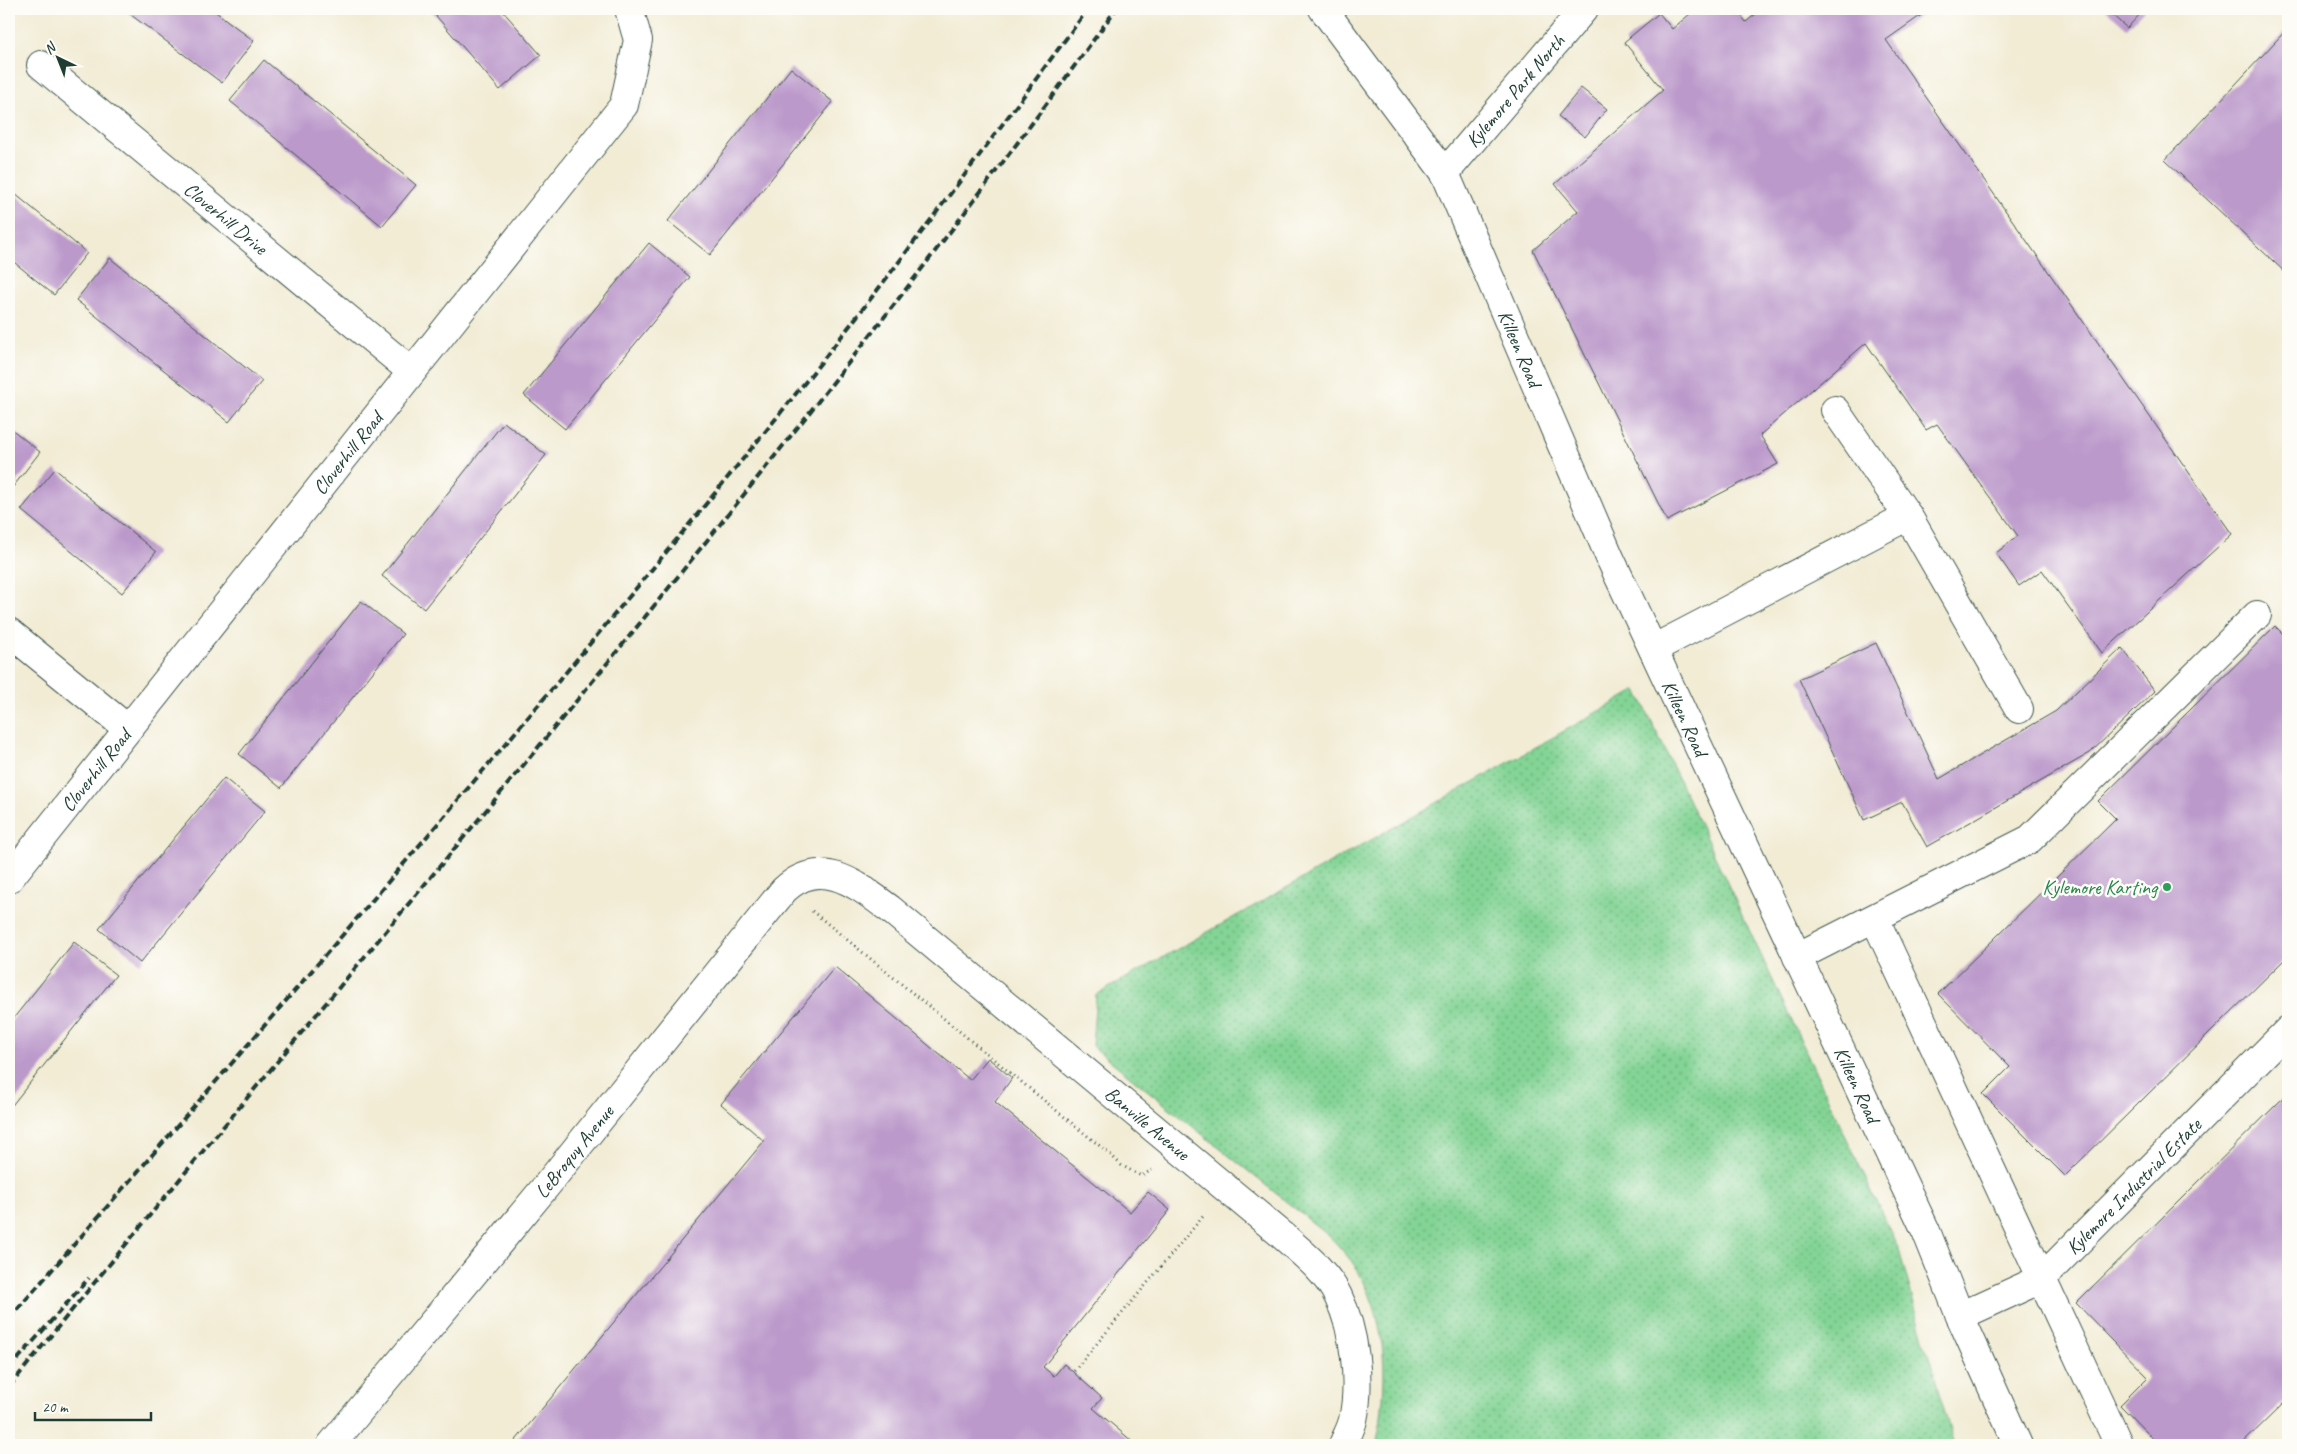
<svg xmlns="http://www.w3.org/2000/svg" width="2297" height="1454" viewBox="0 0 2297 1454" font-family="Caveat,sans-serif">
	<defs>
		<pattern id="green-dots" width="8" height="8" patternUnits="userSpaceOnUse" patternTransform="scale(1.25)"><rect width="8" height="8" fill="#83d495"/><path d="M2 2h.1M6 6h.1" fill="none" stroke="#6bad7a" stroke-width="1.8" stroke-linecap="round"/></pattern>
	</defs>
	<rect width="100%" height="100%" fill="#fdfcf7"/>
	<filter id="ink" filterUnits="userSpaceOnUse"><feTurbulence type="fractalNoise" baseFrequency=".02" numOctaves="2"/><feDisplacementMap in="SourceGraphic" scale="10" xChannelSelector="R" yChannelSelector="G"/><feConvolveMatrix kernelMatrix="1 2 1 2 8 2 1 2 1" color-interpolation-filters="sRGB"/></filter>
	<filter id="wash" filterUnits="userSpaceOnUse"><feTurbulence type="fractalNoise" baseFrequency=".0096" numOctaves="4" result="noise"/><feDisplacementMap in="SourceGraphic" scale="20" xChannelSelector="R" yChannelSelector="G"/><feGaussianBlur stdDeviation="1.12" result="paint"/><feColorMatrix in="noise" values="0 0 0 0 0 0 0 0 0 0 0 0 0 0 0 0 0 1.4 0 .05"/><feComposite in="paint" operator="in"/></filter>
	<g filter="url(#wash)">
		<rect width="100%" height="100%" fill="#f2ecd5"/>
		<!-- green -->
		<path fill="url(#green-dots)" stroke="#518864" d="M1637 690 1899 1250 1954 1445H1376C1389 1386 1389 1314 1352 1262 1345 1253 1337 1244 1329 1236L1092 1046 1096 995Z"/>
		<g id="blocks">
			<!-- building -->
			<g fill="#bb99cb">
				<path d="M123 9H212L254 41 222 83Z"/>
				<path d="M430 9H501L541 55 500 90Z"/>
				<path d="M1696 9H1736L1746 22 1762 9H1930L1886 40 2232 534 2102 653 2042 570 2019 586 1996 553 2018 536 1937 424 1926 430 1866 343 1760 435 1778 464 1667 521 1533 250 1578 211 1555 184 1663 90 1624 42 1659 13 1672 29Z"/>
				<path d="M2105 9H2145L2127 28Z"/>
				<path d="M2288 28V275L2165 160Z"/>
				<path d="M264 60 416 185 382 226 230 101Z"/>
				<path d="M791 68 833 102 710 255 668 221Z"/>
				<path d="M1581 88 1607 109 1585 137 1558 116Z"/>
				<path d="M9 189 87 253 54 295 9 258Z"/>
				<path d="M649 243 690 277 565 429 524 395Z"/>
				<path d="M110 258 262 381 229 422 76 300Z"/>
				<path d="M504 422 546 455 424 609 382 576Z"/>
				<path d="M9 427 40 452 9 492Z"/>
				<path d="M55 469 156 552 122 593 21 510Z"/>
				<path d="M361 601 403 634 281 788 239 754Z"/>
				<path d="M2275 626 2288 639V956L2065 1176 1983 1094 2010 1067 1938 994 2116 819 2098 801Z"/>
				<path d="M1876 643 1939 779 2056 711 2122 648 2155 691 2090 753 1927 847 1902 802 1864 820 1799 679Z"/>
				<path d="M224 778 265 811 140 963 99 929Z"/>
				<path d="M74 942 116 975 9 1109V1024Z"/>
				<path d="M835 967 970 1080 988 1058 1012 1078 995 1102 1130 1212 1148 1192 1170 1210 1043 1367 1054 1376 1064 1364 1102 1398 1093 1408 1133 1442 1131 1445H512L764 1141 721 1104Z"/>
				<path d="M2288 1093V1399L2241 1445H2159L2120 1405 2148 1377 2076 1303Z"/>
			</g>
		</g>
	</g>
	<g filter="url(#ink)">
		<use href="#blocks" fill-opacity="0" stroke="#3f574c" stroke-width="1"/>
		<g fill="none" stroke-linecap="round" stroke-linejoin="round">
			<defs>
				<g id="minor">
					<path id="s1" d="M1323 9 1445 173 1610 558 1926 1231 1960 1316 2018 1445"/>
					<path id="s2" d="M41 65 411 371"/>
					<path id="s3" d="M1445 173 1584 9"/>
					<path d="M1835 410 1908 516 2019 709"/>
					<path d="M9 632 128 729"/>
					<path d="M1653 649 1908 516"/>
					<path id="s4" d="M9 879 624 105 638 40 629 9"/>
					<path d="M1875 919 2119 1445"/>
					<path d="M1797 957 2030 839 2257 615"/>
					<path id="s5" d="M1960 1316 2041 1279 2288 1030"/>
					<path id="s6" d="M331 1445 547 1185 784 890C822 855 857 885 890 909L1281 1234C1301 1252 1326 1271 1338 1296 1355 1331 1361 1382 1353 1420 1351 1429 1346 1437 1343 1445"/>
				</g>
			</defs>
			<!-- minor casing -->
			<use href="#minor" stroke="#3f574c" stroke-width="30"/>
			<!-- path -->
			<g stroke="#3f574c" stroke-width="3" stroke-dasharray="1 4" stroke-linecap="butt">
				<path d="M812 911 1111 1155 1121 1165 1141 1176 1152 1170"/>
				<path d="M1074 1371 1205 1214"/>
			</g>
			<!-- minor -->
			<use href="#minor" stroke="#fff" stroke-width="28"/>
			<!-- rail -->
			<g stroke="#1f3d34" stroke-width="4" stroke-dasharray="8 4" stroke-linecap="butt">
				<path d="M9 1319C260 1032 510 744 751 449 869 306 978 157 1088 9"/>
				<path d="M9 1369 89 1278"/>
				<path d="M9 1387C381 930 770 487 1116 9"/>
			</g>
		</g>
	</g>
	<!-- markers -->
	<circle fill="#2e9e5b" stroke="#fdfcf7" stroke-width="2" cx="2167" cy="887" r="5"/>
	<g text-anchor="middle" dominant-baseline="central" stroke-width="5" stroke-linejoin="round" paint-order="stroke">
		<!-- street labels -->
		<g font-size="20" fill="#1f3d34" stroke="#fdfcf7">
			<text stroke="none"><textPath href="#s3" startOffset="108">Kylemore Park North</textPath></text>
			<text stroke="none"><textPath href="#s2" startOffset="240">Cloverhill Drive</textPath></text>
			<text stroke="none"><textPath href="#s1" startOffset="395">Killeen Road</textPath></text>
			<text stroke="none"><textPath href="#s4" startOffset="544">Cloverhill Road</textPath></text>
			<text stroke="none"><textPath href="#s1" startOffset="800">Killeen Road</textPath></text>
			<text stroke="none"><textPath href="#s4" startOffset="139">Cloverhill Road</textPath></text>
			<text stroke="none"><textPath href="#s1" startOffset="1205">Killeen Road</textPath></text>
			<text stroke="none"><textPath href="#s6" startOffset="1171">Banville Avenue</textPath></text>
			<text stroke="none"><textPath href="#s6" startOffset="381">LeBroquy Avenue</textPath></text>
			<text stroke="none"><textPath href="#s5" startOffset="220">Kylemore Industrial Estate</textPath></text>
		</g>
		<!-- leisure labels -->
		<g font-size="20" fill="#27864d" stroke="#fdfcf7" text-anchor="end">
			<text x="2157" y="887">Kylemore Karting</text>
		</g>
	</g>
	<!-- margin -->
	<rect width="2297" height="1454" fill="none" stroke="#fdfcf7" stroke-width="30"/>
	<!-- north arrow -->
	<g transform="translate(58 58) rotate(317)" stroke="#fdfcf7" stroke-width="4" paint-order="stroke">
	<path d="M0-4L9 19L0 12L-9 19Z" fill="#1f3d34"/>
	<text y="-8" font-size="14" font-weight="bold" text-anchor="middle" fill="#1f3d34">N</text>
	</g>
	<!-- scale -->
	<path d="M35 1412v8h116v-8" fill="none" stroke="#1f3d34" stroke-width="2.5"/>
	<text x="42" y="1412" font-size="15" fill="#1f3d34" stroke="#fdfcf7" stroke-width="4" paint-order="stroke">20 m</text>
</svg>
